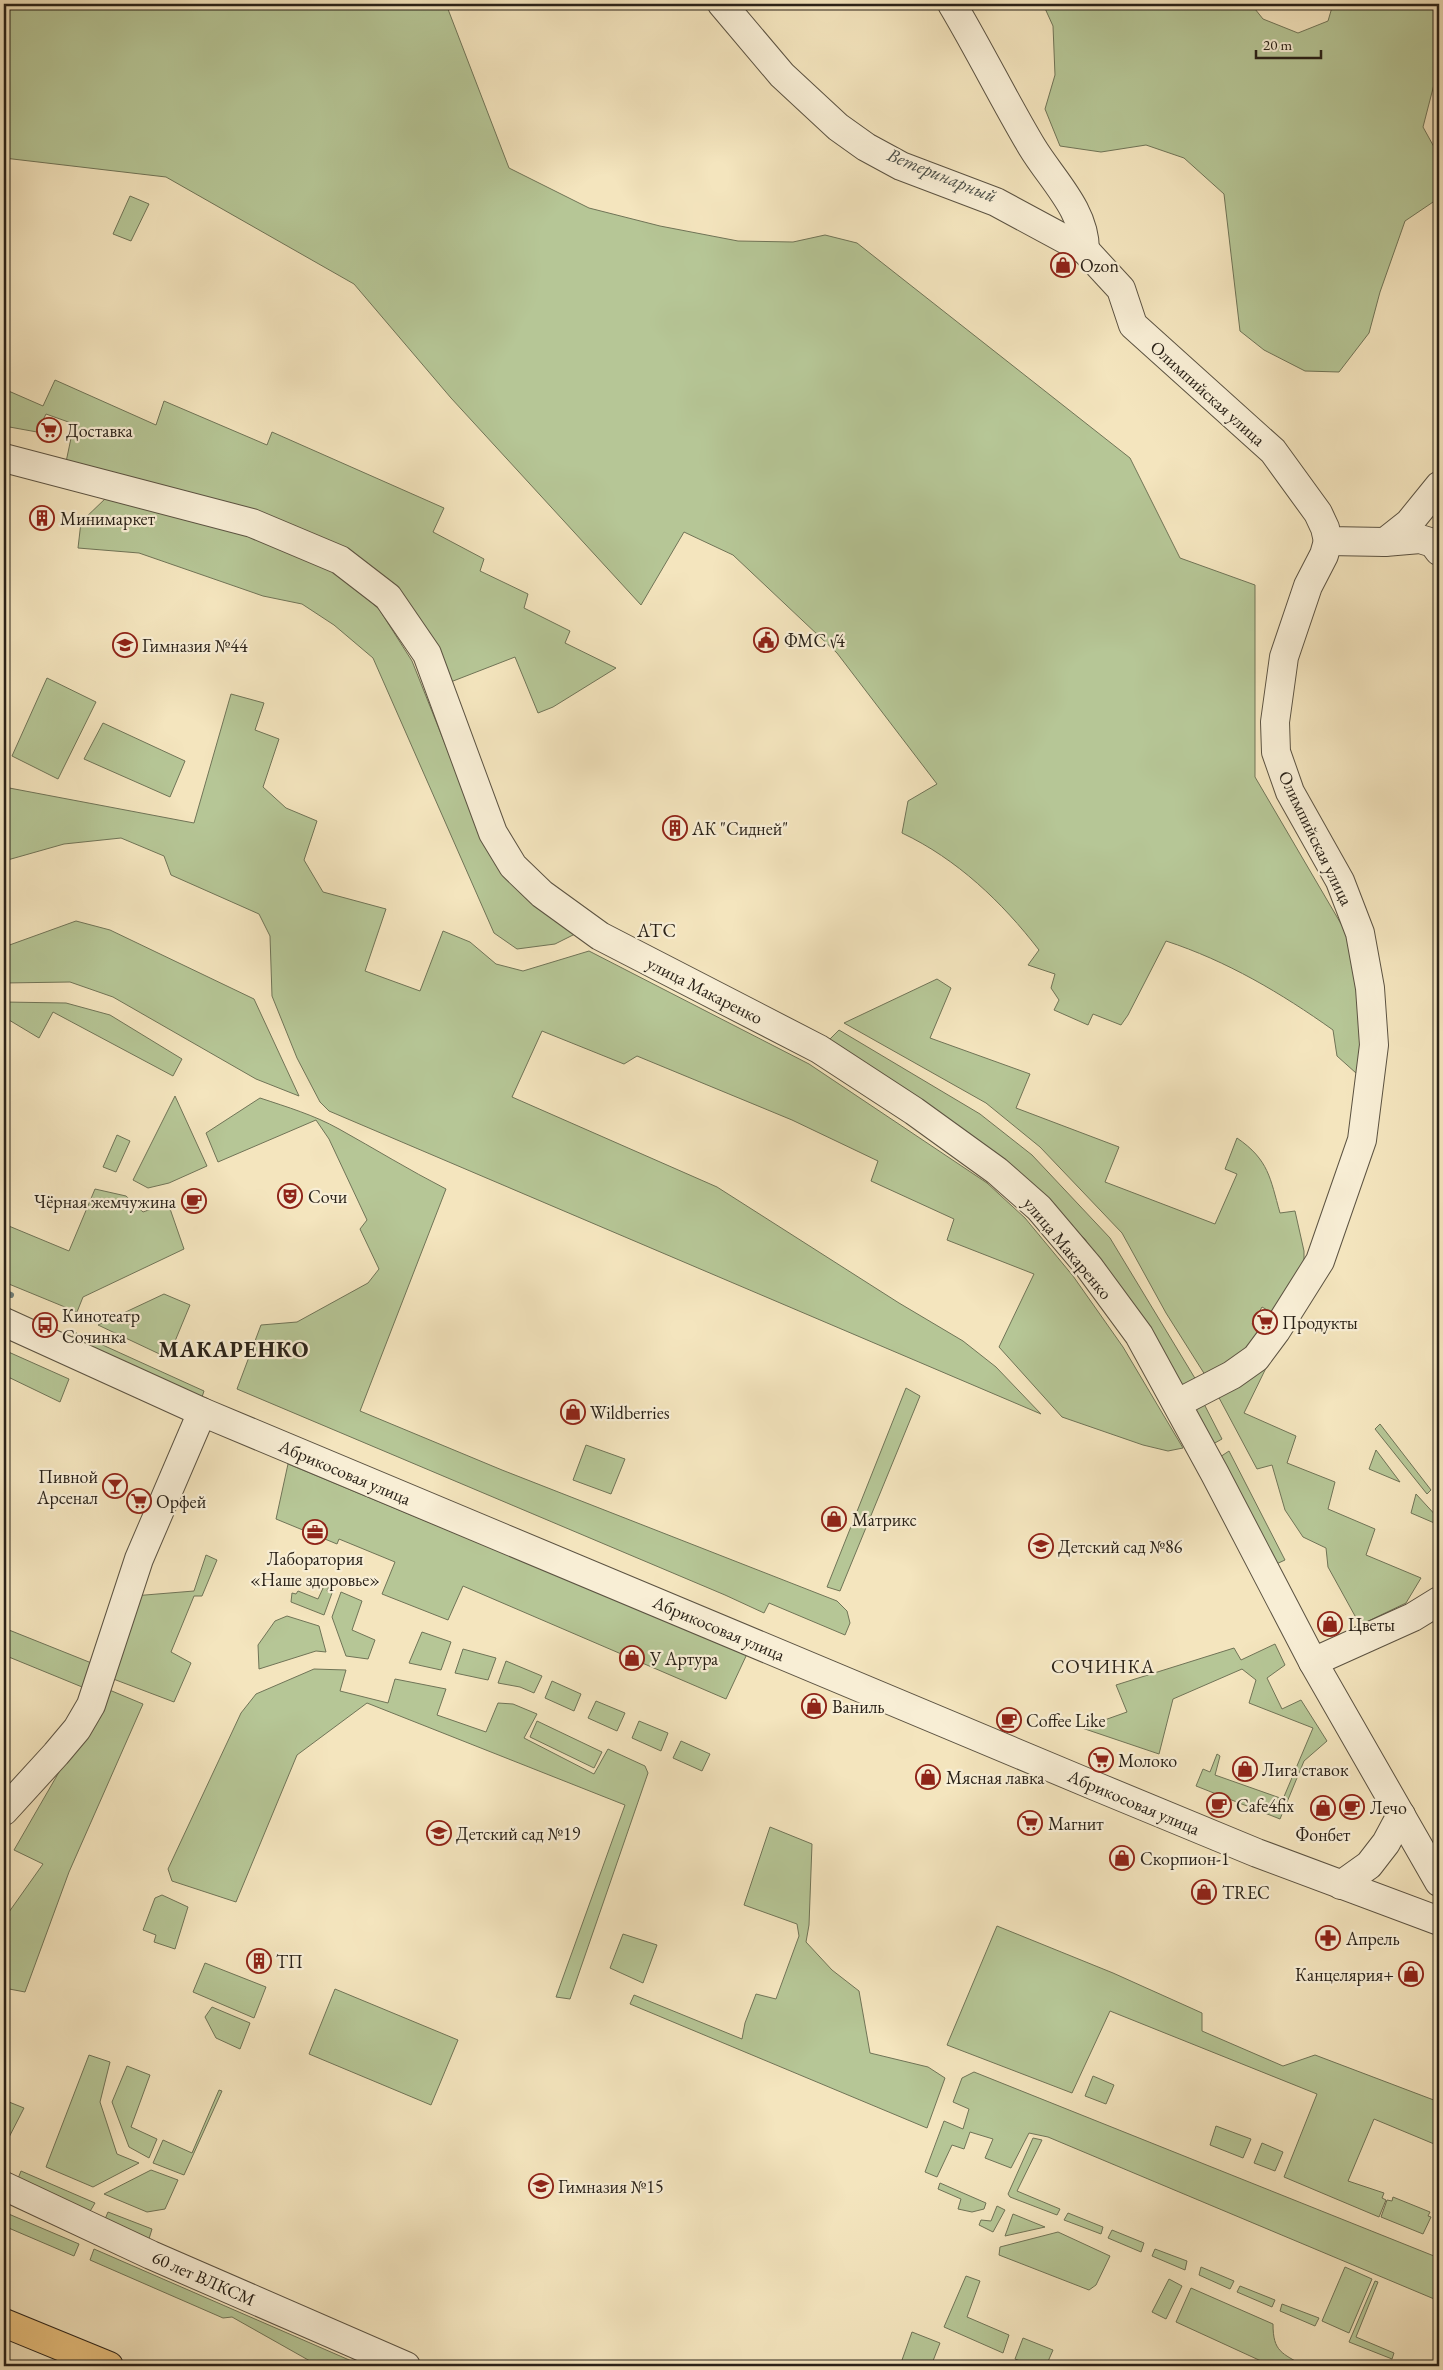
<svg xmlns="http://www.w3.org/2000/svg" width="1443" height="2370" viewBox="0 0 1443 2370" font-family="'EB Garamond',serif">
	<rect width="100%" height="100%" fill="#f4e5be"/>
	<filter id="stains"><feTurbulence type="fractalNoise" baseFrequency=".004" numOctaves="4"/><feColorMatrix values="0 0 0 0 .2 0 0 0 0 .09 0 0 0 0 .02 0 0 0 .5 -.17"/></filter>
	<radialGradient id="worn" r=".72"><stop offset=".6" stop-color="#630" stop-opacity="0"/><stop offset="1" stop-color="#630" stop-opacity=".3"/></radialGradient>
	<!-- green -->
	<g fill="#b6c696" stroke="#707457">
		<path d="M4 4H446L509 168 589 208 660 226 738 241 793 242 825 235 857 243 1130 458 1180 558 1255 585V777L1347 934 1357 988 1366 1082 1337 1056 1333 1030C1281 993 1227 961 1166 941L1128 1015 1121 1025 1093 1014 1088 1025 1054 1010 1059 1000 1051 988 1055 974 1028 965 1039 950C1002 902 957 859 902 833L908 801 937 784 837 653 733 555 684 532 641 605 451 398 354 284 166 177 4 158Z"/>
		<path d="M1043 4H1251L1263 19 1298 33 1328 21 1333 4H1439V65L1423 127 1439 156V198L1405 221 1380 292 1369 333 1339 372 1305 371 1264 350 1240 331 1224 194 1184 158 1146 145 1101 152 1060 146 1045 109 1055 75 1053 26Z"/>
		<path d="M130 196 149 204 131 241 113 234Z"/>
		<path d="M55 380 156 425 164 401 267 445 272 432 444 508 433 532 484 559 480 571 528 594 524 608 570 631 565 643 616 668 553 707 538 713 515 657 448 683 392 584 347 548 243 507 66 462 74 424 46 414 37 432 4 426V389L43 406Z"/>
		<path d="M107 497 247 533 336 572 379 609 412 661 484 842 504 877 575 934 555 944 517 949 494 933 373 658 334 625 302 604 263 596 139 553 78 548 81 522Z"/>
		<path d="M47 678 96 702 58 779 12 756Z"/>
		<path d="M231 694 264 703 255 730 279 739 263 787 286 808 317 821 304 860 323 892 386 909 365 971 420 991 443 931 470 942 496 964 523 971 589 951 809 1064 987 1183 1025 1218 1073 1276 1123 1347 1183 1448 1168 1451 1143 1445 1062 1417 999 1347 1034 1274 947 1240 954 1219 871 1181 878 1161 792 1120 637 1056 624 1064 542 1031 512 1097 717 1187 899 1303 963 1341 996 1367 1041 1414 329 1111 320 1102 297 1058 272 996 270 936 259 914 171 875 164 856 121 838 64 844 4 861V787L194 823Z"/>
		<path d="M103 723 185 761 170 797 84 759Z"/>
		<path d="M76 921 110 930 254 999 299 1096 256 1079 113 997 70 982 4 983V947Z"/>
		<path d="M937 979 951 988 930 1038 1030 1074 1016 1108 1119 1147 1105 1182 1215 1224 1237 1174 1225 1169 1237 1138C1269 1160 1270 1178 1280 1213L1295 1211 1304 1251V1276L1278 1316 1262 1307 1252 1324 1266 1334 1207 1378 1166 1313 1122 1233 1040 1147 986 1103 844 1023Z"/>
		<path d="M4 1002 66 1003 110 1015 182 1059 173 1076 53 1012 39 1038 4 1017Z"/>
		<path d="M839 1030 980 1114 1032 1155 1110 1238 1196 1380 1183 1385 1175 1383 1085 1239 1005 1162 829 1048 830 1039Z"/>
		<path d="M175 1096 207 1166 169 1183 148 1188 133 1180Z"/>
		<path d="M260 1098C287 1107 314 1115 339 1129 375 1149 409 1170 446 1189L360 1411 502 1470 837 1601 847 1611 850 1623 845 1635 769 1603 764 1613 725 1595 237 1389 261 1325 297 1322 368 1283 379 1269 360 1229 367 1220 329 1139 316 1120 218 1162 206 1133Z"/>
		<path d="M117 1135 130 1141 116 1172 103 1167Z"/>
		<path d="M95 1189 126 1196 143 1212 168 1203 184 1249 83 1297 77 1312 4 1282V1224L69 1251Z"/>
		<path d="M164 1294 190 1305 168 1358 98 1325Z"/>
		<path d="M74 1332 204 1391 200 1403 69 1345Z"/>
		<path d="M1279 1340 1284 1344 1267 1366 1244 1413 1296 1436 1287 1463 1335 1482 1328 1509 1375 1529 1366 1555 1421 1578 1406 1603 1360 1625 1328 1567 1326 1548 1303 1537 1285 1510 1272 1465 1257 1469 1217 1394Z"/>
		<path d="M4 1350 69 1379 60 1402 4 1375Z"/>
		<path d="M906 1388 920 1396 840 1591 827 1587Z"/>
		<path d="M1202 1400 1222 1439 1213 1444 1192 1406Z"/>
		<path d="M1380 1424 1431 1490 1427 1494 1375 1429Z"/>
		<path d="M586 1445 625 1459 611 1494 573 1480Z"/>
		<path d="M1376 1450 1400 1482 1369 1469Z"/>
		<path d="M1229 1451 1285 1560 1272 1566 1220 1457Z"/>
		<path d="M288 1464 747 1654 726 1699 463 1586 448 1620 382 1594 395 1562 339 1539 337 1544 276 1519Z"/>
		<path d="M1416 1494 1439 1519V1525L1411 1513Z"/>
		<path d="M206 1555 217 1560 202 1596H194L171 1652 191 1663 174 1702 108 1677 133 1596 194 1591Z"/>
		<path d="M324 1586 329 1587 327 1591 332 1593 324 1615 291 1602 292 1593 296 1594 298 1591 318 1599Z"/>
		<path d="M341 1592 362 1601 352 1630 375 1640 368 1659 346 1656 332 1617Z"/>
		<path d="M287 1616 319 1626 326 1652 316 1651 259 1669 258 1645 275 1621Z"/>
		<path d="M4 1628 94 1664 87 1689 4 1655Z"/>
		<path d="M422 1632 451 1642 441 1670 409 1663Z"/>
		<path d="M1275 1644 1285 1665 1267 1678 1282 1709 1301 1700 1327 1741 1304 1761 1280 1819 1196 1786 1203 1769 1210 1772 1217 1754 1220 1756 1215 1775 1283 1799 1313 1728 1249 1703 1256 1680 1242 1669 1173 1699 1159 1754 1082 1728 1127 1712 1116 1685 1234 1648 1241 1660Z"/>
		<path d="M463 1649 496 1658 488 1680 455 1673Z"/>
		<path d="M506 1661 542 1676 534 1693 520 1687 498 1683Z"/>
		<path d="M314 1669 346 1670 340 1691 388 1703 395 1679 446 1689 437 1715 486 1732 498 1703 513 1704 537 1714 524 1738 594 1774 608 1749 645 1766 648 1773 570 1999 556 1997 625 1805 367 1703 297 1755 236 1902 172 1881 168 1869 241 1713 256 1694Z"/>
		<path d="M552 1681 581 1694 574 1711 545 1698Z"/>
		<path d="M107 1689 143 1704 69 1872 25 1992 4 1988V1919L43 1864 14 1850Z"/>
		<path d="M596 1701 625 1713 617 1731 588 1718Z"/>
		<path d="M537 1721 602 1752 594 1768 530 1737Z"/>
		<path d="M639 1721 668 1733 661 1751 632 1738Z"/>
		<path d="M681 1741 710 1754 702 1771 673 1758Z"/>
		<path d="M770 1827 812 1844 809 1925 806 1942 832 1970 859 1991 870 2053 928 2067 945 2078 927 2128 630 2004 634 1995 742 2039 745 2023 756 1994 776 1999 799 1936 797 1924 744 1905Z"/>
		<path d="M162 1895 188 1907 175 1949 154 1942 156 1935 143 1930 155 1898Z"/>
		<path d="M997 1926 1113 1973 1202 2013V2031L1283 2066 1315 2055 1439 2102V2146L1374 2119 1348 2181 1384 2193 1382 2198 1386 2200 1379 2217 1284 2177 1317 2094 1110 2011 1072 2093 947 2045Z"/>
		<path d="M623 1934 657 1945 643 1983 610 1968Z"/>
		<path d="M205 1963 266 1987 254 2018 193 1992Z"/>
		<path d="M335 1989 458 2040 431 2105 309 2054Z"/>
		<path d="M212 2007 250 2023 240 2049 216 2038 205 2017Z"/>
		<path d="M89 2055 110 2062 100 2102 117 2154 139 2163 93 2187 46 2167Z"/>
		<path d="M127 2066 150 2075 131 2127 157 2139 149 2158 129 2147 112 2102Z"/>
		<path d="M974 2072 1439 2258V2301L1048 2137 1029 2133 1011 2168 985 2158 993 2139 970 2132 964 2149 952 2145 937 2177 925 2172 944 2121 963 2129 969 2109 953 2102 962 2078Z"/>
		<path d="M1093 2076 1114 2085 1106 2104 1085 2096Z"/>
		<path d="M219 2090 222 2091 184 2175 153 2163 163 2140 192 2153Z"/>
		<path d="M4 2100 24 2108 4 2147Z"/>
		<path d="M1216 2126 1251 2139 1243 2158 1210 2145Z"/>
		<path d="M1033 2138 1042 2140 1017 2191 1060 2209 1057 2215 1010 2197 1008 2194Z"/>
		<path d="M1262 2143 1283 2152 1275 2171 1254 2163Z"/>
		<path d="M151 2170 178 2180 165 2209 147 2212 104 2194Z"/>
		<path d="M21 2171 95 2203 89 2213 17 2181Z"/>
		<path d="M940 2183 986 2203 984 2209 972 2212 958 2209 961 2199 938 2189Z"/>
		<path d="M1393 2197 1430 2212 1428 2216 1431 2217 1423 2234 1381 2217 1387 2200 1392 2201Z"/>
		<path d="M997 2206 1005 2210 993 2232 979 2225 981 2220 991 2221Z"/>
		<path d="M4 2212 79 2244 74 2256 4 2226Z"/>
		<path d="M108 2212 152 2229 148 2242 103 2224Z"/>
		<path d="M1068 2213 1103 2227 1101 2234 1064 2220Z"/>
		<path d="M1013 2214 1045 2227 1005 2236Z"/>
		<path d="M1112 2230 1144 2243 1141 2252 1108 2238Z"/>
		<path d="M1058 2232 1110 2256 1096 2285 1089 2290 999 2255 1000 2247Z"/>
		<path d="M94 2249 363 2366H313L310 2361 232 2317 223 2318 90 2260Z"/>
		<path d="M1155 2249 1187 2261 1185 2270 1152 2256Z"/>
		<path d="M1201 2267 1234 2281 1230 2289 1199 2275Z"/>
		<path d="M1345 2267 1372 2279 1349 2333 1322 2321Z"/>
		<path d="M966 2276 980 2281 967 2317 1009 2335 1003 2353 944 2327Z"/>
		<path d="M1169 2279 1182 2286 1166 2319 1152 2312Z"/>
		<path d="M1375 2281 1378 2282 1356 2337 1394 2353 1392 2359 1349 2342Z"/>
		<path d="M1240 2286 1275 2300 1272 2307 1237 2292Z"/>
		<path d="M1191 2288 1273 2324C1273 2352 1282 2353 1304 2366H1272L1176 2322Z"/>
		<path d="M1282 2304 1319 2318 1315 2326 1280 2311Z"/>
		<path d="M912 2332 940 2343 931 2366H917L902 2360Z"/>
		<path d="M1023 2338 1053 2350 1046 2366H1033L1015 2359Z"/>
	</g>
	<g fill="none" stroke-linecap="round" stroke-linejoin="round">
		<!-- stream -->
		<path stroke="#707f7a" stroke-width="6" d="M4 1292 11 1295"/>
		<defs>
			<g id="minor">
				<path d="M722 4 782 75 838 127 866 147 901 166 996 202 1085 250 1121 289 1133 325 1273 451 1318 513 1325 528 1328 541 1385 542 1420 539 1433 543 1439 551"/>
				<path d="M952 4C980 51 1004 100 1032 147 1052 180 1085 210 1085 250"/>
				<path d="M4 458 252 523 340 560 388 597 427 654 493 833 513 866 542 894 600 936 819 1049 914 1111 997 1171 1039 1208 1089 1267 1139 1335 1215 1474 1313 1662 1439 1882"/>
				<path d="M1385 542 1409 523 1439 486"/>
				<path d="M4 1322 202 1412 1095 1786 1257 1853 1439 1921"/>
				<path d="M1178 1403 1232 1375 1256 1358 1276 1331 1320 1261 1362 1140 1374 1045 1370 988 1360 933 1340 881 1290 792 1276 752 1275 722 1284 657 1308 586 1324 555 1328 541"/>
				<path d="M1313 1662 1413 1617 1439 1601"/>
				<path d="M4 1811 56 1754 77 1729 91 1705 139 1559 202 1412"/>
				<path d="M1341 1885 1369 1865 1386 1843 1401 1815"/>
				<path d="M4 2186 151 2255 406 2366"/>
			</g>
			<path id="major" d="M4 2323 109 2366"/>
		</defs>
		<!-- minor casing -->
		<use href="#minor" stroke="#5c5342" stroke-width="30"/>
		<!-- major casing -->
		<use href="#major" stroke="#2a2218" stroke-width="30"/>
		<!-- minor -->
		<use href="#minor" stroke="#f8eed5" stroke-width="28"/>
		<!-- major -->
		<use href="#major" stroke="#eac27f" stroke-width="28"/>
	</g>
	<!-- icons -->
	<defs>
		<symbol id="shop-ring" viewBox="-11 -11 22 22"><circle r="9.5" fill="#f8eed5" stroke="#8f2418" stroke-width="1.5"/><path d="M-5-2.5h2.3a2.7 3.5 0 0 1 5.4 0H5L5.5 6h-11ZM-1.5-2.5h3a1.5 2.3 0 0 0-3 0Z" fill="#8f2418"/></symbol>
		<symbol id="supermarket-ring" viewBox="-11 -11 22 22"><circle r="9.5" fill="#f8eed5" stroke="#8f2418" stroke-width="1.5"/><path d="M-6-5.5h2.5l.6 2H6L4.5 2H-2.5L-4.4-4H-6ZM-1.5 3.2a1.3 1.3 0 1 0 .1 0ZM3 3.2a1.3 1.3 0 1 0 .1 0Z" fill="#8f2418"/></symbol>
		<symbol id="building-ring" viewBox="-11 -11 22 22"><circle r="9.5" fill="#f8eed5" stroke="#8f2418" stroke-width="1.5"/><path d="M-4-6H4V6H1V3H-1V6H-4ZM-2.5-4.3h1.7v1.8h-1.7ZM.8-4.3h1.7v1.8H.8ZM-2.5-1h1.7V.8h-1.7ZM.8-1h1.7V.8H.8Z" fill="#8f2418"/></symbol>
		<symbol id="civic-ring" viewBox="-11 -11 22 22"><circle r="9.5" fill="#f8eed5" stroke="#8f2418" stroke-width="1.5"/><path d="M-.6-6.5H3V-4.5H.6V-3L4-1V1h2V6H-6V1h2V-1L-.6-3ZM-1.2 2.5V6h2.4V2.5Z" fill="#8f2418"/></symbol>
		<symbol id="school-ring" viewBox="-11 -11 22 22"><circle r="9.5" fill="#f8eed5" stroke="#8f2418" stroke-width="1.5"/><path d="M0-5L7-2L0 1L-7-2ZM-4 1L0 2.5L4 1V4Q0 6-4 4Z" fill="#8f2418"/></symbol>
		<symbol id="theatre-ring" viewBox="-11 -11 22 22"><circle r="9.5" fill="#f8eed5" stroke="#8f2418" stroke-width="1.5"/><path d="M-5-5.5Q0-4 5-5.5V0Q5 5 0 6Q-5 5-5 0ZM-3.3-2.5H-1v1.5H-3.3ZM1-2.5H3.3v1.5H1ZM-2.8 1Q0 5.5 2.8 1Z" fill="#8f2418"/></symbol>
		<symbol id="cafe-ring" viewBox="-11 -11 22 22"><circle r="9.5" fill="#f8eed5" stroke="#8f2418" stroke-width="1.5"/><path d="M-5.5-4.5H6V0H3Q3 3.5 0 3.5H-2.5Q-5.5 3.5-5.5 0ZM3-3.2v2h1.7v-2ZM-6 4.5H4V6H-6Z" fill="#8f2418"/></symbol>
		<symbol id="bus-ring" viewBox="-11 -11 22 22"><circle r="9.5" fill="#f8eed5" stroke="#8f2418" stroke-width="1.5"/><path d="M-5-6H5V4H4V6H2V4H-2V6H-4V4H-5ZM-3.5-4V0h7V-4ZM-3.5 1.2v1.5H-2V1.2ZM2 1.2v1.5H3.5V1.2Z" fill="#8f2418"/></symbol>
		<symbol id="bar-ring" viewBox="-11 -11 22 22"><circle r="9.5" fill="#f8eed5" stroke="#8f2418" stroke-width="1.5"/><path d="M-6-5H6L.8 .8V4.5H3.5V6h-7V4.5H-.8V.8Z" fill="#8f2418"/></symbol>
		<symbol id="office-ring" viewBox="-11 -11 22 22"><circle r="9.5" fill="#f8eed5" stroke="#8f2418" stroke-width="1.5"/><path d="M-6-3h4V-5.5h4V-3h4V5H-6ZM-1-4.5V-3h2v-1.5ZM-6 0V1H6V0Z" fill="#8f2418"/></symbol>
		<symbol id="pharmacy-ring" viewBox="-11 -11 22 22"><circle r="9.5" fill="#f8eed5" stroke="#8f2418" stroke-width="1.5"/><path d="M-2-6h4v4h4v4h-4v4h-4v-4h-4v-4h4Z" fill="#8f2418"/></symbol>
	</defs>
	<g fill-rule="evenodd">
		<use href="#shop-ring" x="1049" y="251" width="28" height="28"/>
		<use href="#supermarket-ring" x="35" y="416" width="28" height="28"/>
		<use href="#building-ring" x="28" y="504" width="28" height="28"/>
		<use href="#civic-ring" x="752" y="626" width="28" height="28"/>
		<use href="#school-ring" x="111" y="631" width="28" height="28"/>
		<use href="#building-ring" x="661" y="814" width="28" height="28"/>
		<use href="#theatre-ring" x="276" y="1182" width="28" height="28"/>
		<use href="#cafe-ring" x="180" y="1187" width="28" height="28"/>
		<use href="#supermarket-ring" x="1251" y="1308" width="28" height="28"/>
		<use href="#bus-ring" x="31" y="1311" width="28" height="28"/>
		<use href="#shop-ring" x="559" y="1398" width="28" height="28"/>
		<use href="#bar-ring" x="101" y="1472" width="28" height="28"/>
		<use href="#supermarket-ring" x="125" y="1487" width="28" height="28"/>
		<use href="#shop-ring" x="820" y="1505" width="28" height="28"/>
		<use href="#office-ring" x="301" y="1518" width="28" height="28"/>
		<use href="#school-ring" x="1027" y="1532" width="28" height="28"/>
		<use href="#shop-ring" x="1316" y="1610" width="28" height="28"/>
		<use href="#shop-ring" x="618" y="1644" width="28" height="28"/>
		<use href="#shop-ring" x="800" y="1692" width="28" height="28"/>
		<use href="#cafe-ring" x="995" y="1706" width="28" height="28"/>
		<use href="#supermarket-ring" x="1087" y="1746" width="28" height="28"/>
		<use href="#shop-ring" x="1231" y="1755" width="28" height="28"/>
		<use href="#shop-ring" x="914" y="1763" width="28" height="28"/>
		<use href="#cafe-ring" x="1205" y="1791" width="28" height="28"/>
		<use href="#cafe-ring" x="1338" y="1793" width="28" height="28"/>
		<use href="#shop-ring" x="1309" y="1794" width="28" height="28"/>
		<use href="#supermarket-ring" x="1016" y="1809" width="28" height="28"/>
		<use href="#school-ring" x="425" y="1819" width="28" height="28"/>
		<use href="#shop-ring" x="1108" y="1844" width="28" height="28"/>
		<use href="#shop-ring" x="1190" y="1878" width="28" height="28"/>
		<use href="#pharmacy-ring" x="1314" y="1924" width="28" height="28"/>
		<use href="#building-ring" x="245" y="1947" width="28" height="28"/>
		<use href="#shop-ring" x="1397" y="1960" width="28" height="28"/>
		<use href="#school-ring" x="527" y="2172" width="28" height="28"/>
	</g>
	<g text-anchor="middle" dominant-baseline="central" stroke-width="4.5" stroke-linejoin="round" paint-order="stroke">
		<!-- poi labels -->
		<g font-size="18" fill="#2a2218" stroke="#f8eed5" text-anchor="start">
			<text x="1080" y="265">Ozon</text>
			<text x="66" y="430">Доставка</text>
			<text x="60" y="518">Минимаркет</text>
			<text x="784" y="640">ФМС √4</text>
			<text x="142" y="645">Гимназия №44</text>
			<text x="692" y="828">АК "Сидней"</text>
			<text x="308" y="1196">Сочи</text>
			<text x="176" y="1201" text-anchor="end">Чёрная жемчужина</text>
			<text x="62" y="1315">Кинотеатр<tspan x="62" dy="21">Сочинка</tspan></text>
			<text x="1282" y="1322">Продукты</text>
			<text x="590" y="1412">Wildberries</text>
			<text x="98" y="1476" text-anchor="end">Пивной<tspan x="98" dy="21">Арсенал</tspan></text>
			<text x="156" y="1501">Орфей</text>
			<text x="852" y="1519">Матрикс</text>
			<text x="1058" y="1546">Детский сад №86</text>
			<text x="315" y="1558" text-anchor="middle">Лаборатория<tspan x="315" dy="21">«Наше здоровье»</tspan></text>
			<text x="1348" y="1624">Цветы</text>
			<text x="650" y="1658">У Артура</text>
			<text x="832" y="1706">Ваниль</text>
			<text x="1026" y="1720">Coffee Like</text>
			<text x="1118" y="1760">Молоко</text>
			<text x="1262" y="1769">Лига ставок</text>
			<text x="946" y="1777">Мясная лавка</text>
			<text x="1236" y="1805">Cafe4fix</text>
			<text x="1370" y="1807">Лечо</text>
			<text x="1048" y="1823">Магнит</text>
			<text x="456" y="1833">Детский сад №19</text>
			<text x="1323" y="1834" text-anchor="middle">Фонбет</text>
			<text x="1140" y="1858">Скорпион-1</text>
			<text x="1222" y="1892">TREC</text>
			<text x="1346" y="1938">Апрель</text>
			<text x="276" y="1961">ТП</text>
			<text x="1394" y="1974" text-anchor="end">Канцелярия+</text>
			<text x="558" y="2186">Гимназия №15</text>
		</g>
		<!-- street labels -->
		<g font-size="18" fill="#2a2218" stroke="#f8eed5">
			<text transform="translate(1208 393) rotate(42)">Олимпийская улица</text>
			<text transform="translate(1316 838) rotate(64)">Олимпийская улица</text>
			<text transform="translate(705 990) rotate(27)">улица Макаренко</text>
			<text transform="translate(1068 1248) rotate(50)">улица Макаренко</text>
			<text transform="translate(345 1472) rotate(23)">Абрикосовая улица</text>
			<text transform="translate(719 1628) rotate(23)">Абрикосовая улица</text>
			<text transform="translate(1134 1802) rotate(23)">Абрикосовая улица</text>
			<text transform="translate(204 2278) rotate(24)">60 лет ВЛКСМ</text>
		</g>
		<!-- water labels -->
		<g font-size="19" font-style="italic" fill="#4d5049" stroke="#f8eed5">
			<text transform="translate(942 175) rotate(22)">Ветеринарный</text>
		</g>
		<!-- neighbourhood labels -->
		<g font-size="19" letter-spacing="1" fill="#2a2218" stroke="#f8eed5">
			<text x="657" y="930">АТС</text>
			<text x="1103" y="1666">СОЧИНКА</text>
		</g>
		<!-- district labels -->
		<g font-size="22" font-weight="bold" letter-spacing="1" fill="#2a2218" stroke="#f8eed5">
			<text x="234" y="1349">МАКАРЕНКО</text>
		</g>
	</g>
	<!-- margin -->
	<rect width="1443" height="2370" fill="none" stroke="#f4e5be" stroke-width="20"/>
	<rect x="5" y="5" width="1433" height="2360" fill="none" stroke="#2a2218" stroke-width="2.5"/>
	<rect x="10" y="10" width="1423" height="2350" fill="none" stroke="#2a2218"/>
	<!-- scale -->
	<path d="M1256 50v8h65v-8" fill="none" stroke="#2a2218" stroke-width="2.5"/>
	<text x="1263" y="50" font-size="15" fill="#2a2218" stroke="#f8eed5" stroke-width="4" paint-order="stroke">20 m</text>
	<rect width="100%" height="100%" filter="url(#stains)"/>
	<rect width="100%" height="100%" fill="url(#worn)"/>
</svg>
